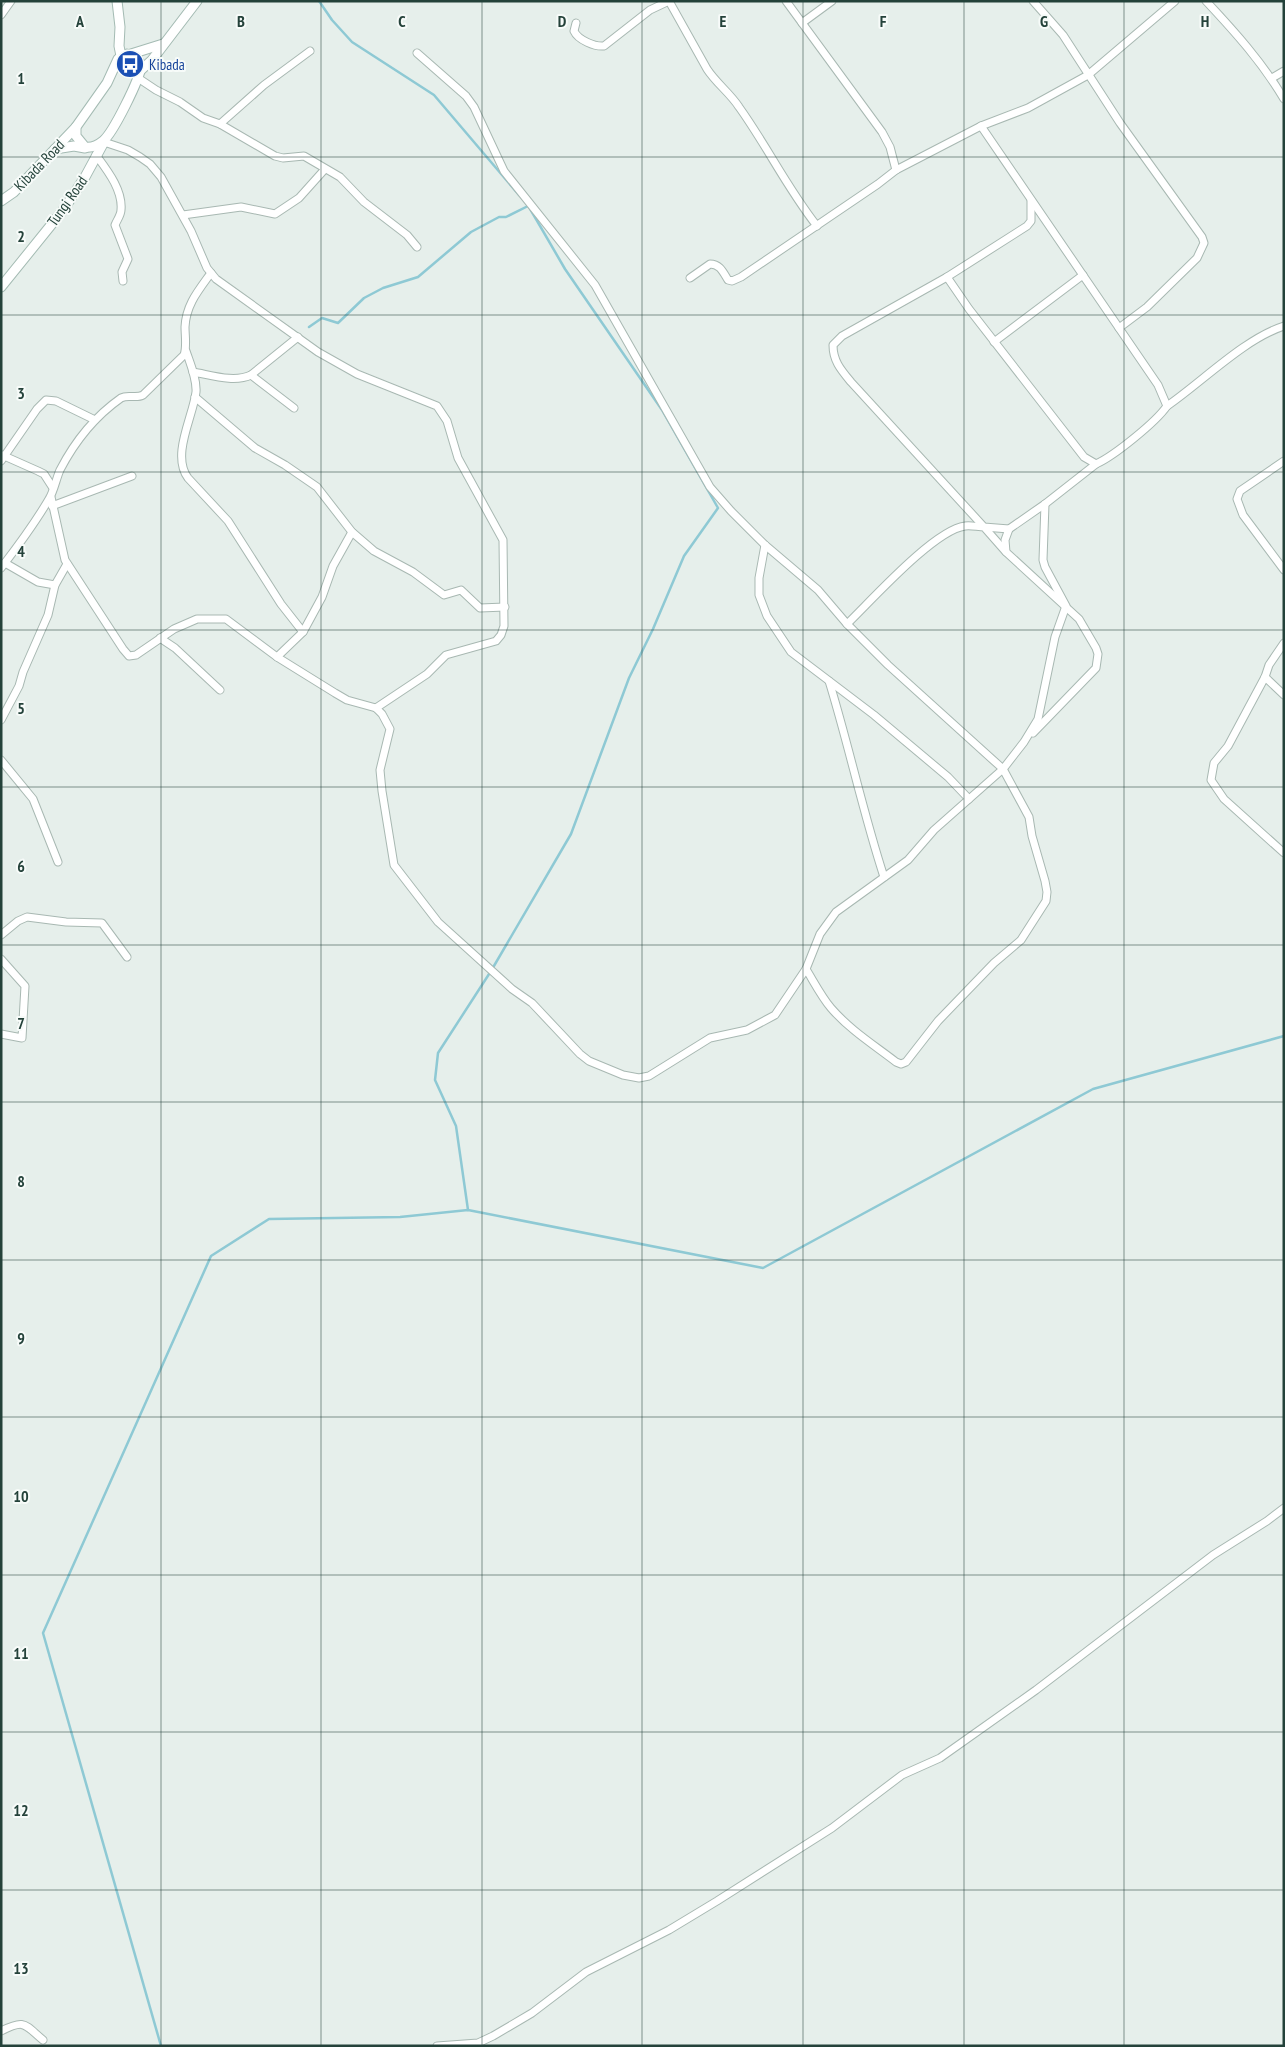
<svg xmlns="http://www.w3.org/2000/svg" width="1285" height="2047" viewBox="0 0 1285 2047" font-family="'PT Sans Narrow',sans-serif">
	<rect width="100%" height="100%" fill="#e6efeb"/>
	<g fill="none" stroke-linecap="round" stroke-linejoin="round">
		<!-- stream -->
		<g stroke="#8ec9d4" stroke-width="2.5">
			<path d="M319 1 332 20 352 42 434 95 519 195"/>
			<path d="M309 327 322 318 338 323 364 298 383 288 418 277 471 232 499 217H506L528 206"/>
			<path d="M468 1210 456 1126 435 1080 438 1053 491 971 571 834 629 678 653 629 684 556 718 508 662 410 565 269 529 207"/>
			<path d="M161 2046 43 1633 211 1256 269 1219 400 1217 468 1210 763 1268 1093 1089 1284 1036"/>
		</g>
		<defs>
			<g id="street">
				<path d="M669 1 707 69C716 83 730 93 739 107 767 146 787 188 817 226"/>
				<path d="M786 1 882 132 890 147 896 170"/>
				<path d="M1206 1C1235 32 1262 62 1284 99"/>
				<path d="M1 15 11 1"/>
				<path d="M576 23 574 31C578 40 595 47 604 46L650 10 669 1"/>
				<path d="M802 23 832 1"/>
				<path d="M417 53 466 96 474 107 504 171 595 285 710 487 731 511 765 545 818 590 847 624 888 665 1003 769 1029 817 1032 836 1045 881 1047 892 1046 901 1021 940 994 963 938 1021 906 1062 901 1064 896 1062C874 1045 850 1030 831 1008 821 996 814 982 806 969"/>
				<path d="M138 78 156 90 180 102 203 118 220 124 275 156 283 158 304 156 340 177 364 202 407 235 417 247"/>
				<path d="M1272 78 1284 71"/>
				<path d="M220 124 264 85 310 51"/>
				<path d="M981 126 1119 328"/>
				<path d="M104 142 128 150 140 157 150 164 161 177 191 231 207 268 216 279 318 352 357 374 437 406 447 421 458 458 503 540 504 626 501 635 496 641 446 655 427 674 376 708"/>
				<path d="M96 155C107 170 123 190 121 210 121 215 117 220 115 225L128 259 122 272 123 281"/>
				<path d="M1031 201V221L1027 226 947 277 842 336 833 345C833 361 841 370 851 382L984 527 1009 529 1045 504 1096 464"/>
				<path d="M183 215 241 207 275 214 299 198 325 169"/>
				<path d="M947 277 969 309 1084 457 1096 464C1114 456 1156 422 1167 406L1158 385 1119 328 1147 307 1197 258 1204 243 1202 237 1120 123 1063 35 1033 1"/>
				<path d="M690 278 710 264C720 264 723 272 728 280L732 281 741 277 878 184 896 170 981 126 1028 108 1088 75 1175 1"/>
				<path d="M994 342 1083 275"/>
				<path d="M186 351C190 363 197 379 196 392 193 417 171 455 188 478L228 521 281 604 303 632"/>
				<path d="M193 372C211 375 234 383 251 375L298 337"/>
				<path d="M251 375 294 408"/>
				<path d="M195 397 255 448 285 465 317 487 352 532 374 551 413 572 444 595 461 590 480 608 505 607"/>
				<path d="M1167 406C1202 382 1244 339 1284 326"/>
				<path d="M2 455 38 471 44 474 53 488"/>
				<path d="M1 461 37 409 46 400 56 401 95 420"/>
				<path d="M1284 461 1240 491 1237 499 1243 515 1284 570"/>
				<path d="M51 497 65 560 123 649 129 656 136 655 174 629 197 619H226L277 657 335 693 347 700 376 708 382 714 390 729 380 770 382 791 394 865 438 922 512 989 532 1003 580 1054 589 1061 623 1075 639 1078 649 1076 710 1038 747 1030 775 1015 806 969 820 934 836 912 908 860 934 830 1003 769 1024 742 1038 719 1055 637 1066 606 1045 567 1043 560 1045 504"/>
				<path d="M52 506 132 476"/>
				<path d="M1009 529 1005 540 1006 552 1079 619 1096 648 1098 654 1096 668 1033 733"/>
				<path d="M765 545 759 578V595L767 616 791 652 874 715 948 777 969 799"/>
				<path d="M5 563 38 582 55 585"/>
				<path d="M1 568C18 546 35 523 49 499 54 491 56 479 60 470 75 441 94 417 121 398 128 394 136 399 143 395L184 355C187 347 185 336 185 327 186 305 198 291 211 273"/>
				<path d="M847 624C871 601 934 530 965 526 971 525 978 527 984 527L1006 552"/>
				<path d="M160 638 175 648 220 690"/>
				<path d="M1284 643 1269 665 1265 677 1228 746 1214 763 1211 780 1224 799 1284 853"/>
				<path d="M277 657 303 632 322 597 333 566 352 532"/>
				<path d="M1265 677 1284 695"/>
				<path d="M829 681C849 746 863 813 884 877"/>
				<path d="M1 720 19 686 23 672 48 615 55 585 67 564"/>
				<path d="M1 760 33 799 58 862"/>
				<path d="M1 935 18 921 27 917 66 922 102 923 127 957"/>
				<path d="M1 959 25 986 22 1038 1 1034"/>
				<path d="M1 2031C25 2019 24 2024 43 2040"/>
				<path d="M437 2046 478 2043 493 2036 532 2013 586 1972 669 1930 717 1901 832 1828 902 1775 940 1758 1036 1690 1213 1555 1267 1521 1284 1508"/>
			</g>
			<g id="secondary">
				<path d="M117 1 120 27 119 46 121 56"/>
				<path d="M127 54 137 58 141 66C140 79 113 133 103 141 97 146 92 148 85 147L76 136V127L107 83 118 59Z"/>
				<path d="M131 54 163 44"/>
				<path d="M141 70 152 60 197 1"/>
				<path d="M55 149 74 146 85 148"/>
				<path d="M1 201 14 192 76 127"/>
				<path d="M1 287 64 209 85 177 104 142"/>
			</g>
		</defs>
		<!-- street casing -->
		<use href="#street" stroke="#a8b8b2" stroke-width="9"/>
		<!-- secondary casing -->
		<use href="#secondary" stroke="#a4bbb3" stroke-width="11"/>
		<!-- street -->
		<use href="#street" stroke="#fff" stroke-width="7"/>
		<!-- secondary -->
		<use href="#secondary" stroke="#fff" stroke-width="9"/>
	</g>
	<!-- grid -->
	<path fill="none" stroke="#24423a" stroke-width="1" stroke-opacity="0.55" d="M161 1V2046M321 1V2046M482 1V2046M642 1V2046M803 1V2046M964 1V2046M1124 1V2046M1 157H1284M1 315H1284M1 472H1284M1 630H1284M1 787H1284M1 945H1284M1 1102H1284M1 1260H1284M1 1417H1284M1 1575H1284M1 1732H1284M1 1890H1284"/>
	<!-- icons -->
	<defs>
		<symbol id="bus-disc" viewBox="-11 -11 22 22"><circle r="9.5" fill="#1a4fb4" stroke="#f7fbf9"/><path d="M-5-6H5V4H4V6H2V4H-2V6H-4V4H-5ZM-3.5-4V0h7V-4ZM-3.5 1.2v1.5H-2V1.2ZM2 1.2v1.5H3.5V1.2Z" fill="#fff"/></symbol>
	</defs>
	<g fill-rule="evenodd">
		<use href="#bus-disc" x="114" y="48" width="32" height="32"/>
	</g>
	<g text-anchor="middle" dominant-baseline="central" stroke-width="4" stroke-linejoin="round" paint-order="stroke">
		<!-- transit labels -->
		<g font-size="15" fill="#164399" stroke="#f7fbf9" text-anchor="start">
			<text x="149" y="64">Kibada</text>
		</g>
		<!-- street labels -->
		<g font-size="15" fill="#24423a" stroke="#f7fbf9">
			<text transform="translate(39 165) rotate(-46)">Kibada Road</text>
			<text transform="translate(67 201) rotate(-55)">Tungi Road</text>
		</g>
	</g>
	<g font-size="16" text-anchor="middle" font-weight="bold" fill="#24423a" stroke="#f7fbf9" stroke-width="4" stroke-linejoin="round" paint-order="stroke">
		<text x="80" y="27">A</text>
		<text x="241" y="27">B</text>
		<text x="402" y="27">C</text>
		<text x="562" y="27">D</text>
		<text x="723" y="27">E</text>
		<text x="883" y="27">F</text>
		<text x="1044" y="27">G</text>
		<text x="1205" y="27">H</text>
		<text x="21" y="84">1</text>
		<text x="21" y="242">2</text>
		<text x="21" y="399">3</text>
		<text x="21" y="557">4</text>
		<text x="21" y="714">5</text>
		<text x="21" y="872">6</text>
		<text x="21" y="1029">7</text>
		<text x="21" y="1187">8</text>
		<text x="21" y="1344">9</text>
		<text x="21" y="1502">10</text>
		<text x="21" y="1659">11</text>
		<text x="21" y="1816">12</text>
		<text x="21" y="1974">13</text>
	</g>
	<!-- border -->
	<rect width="1285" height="2047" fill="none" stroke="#24423a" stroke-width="5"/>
</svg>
